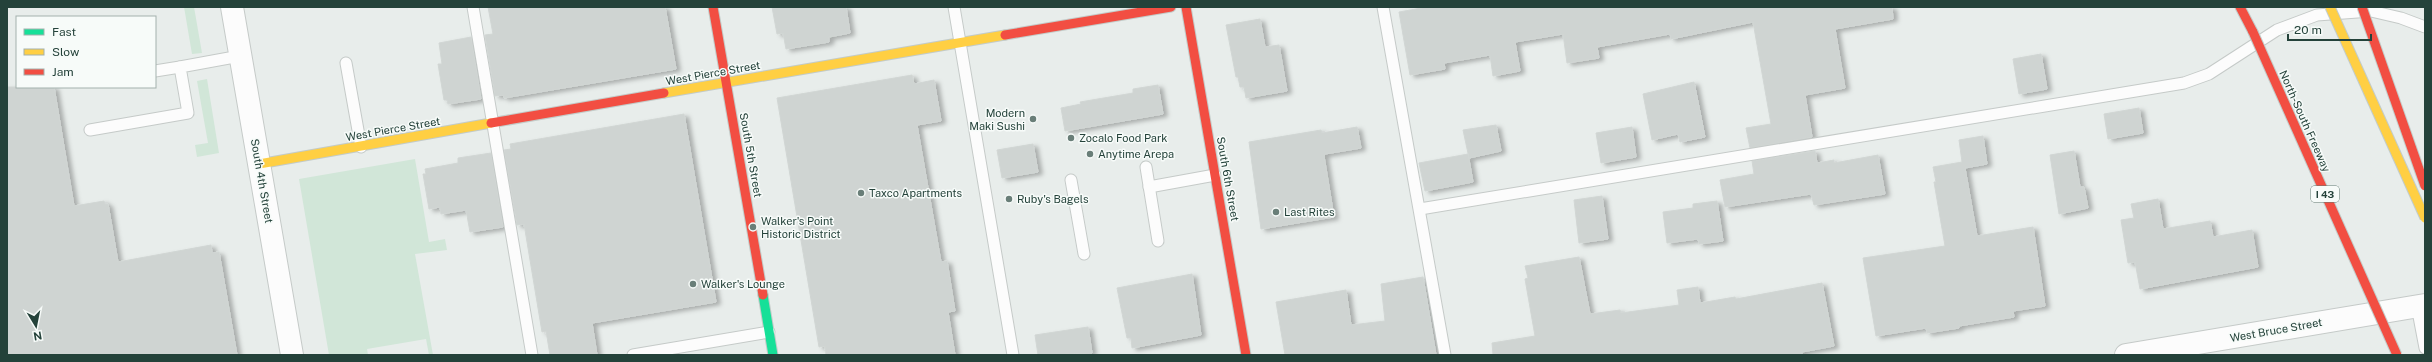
<svg xmlns="http://www.w3.org/2000/svg" width="2432" height="362" viewBox="0 0 2432 362" font-family="'Public Sans',sans-serif">
	<defs>
		<filter id="shadow"><feDropShadow dx="4.5" dy="2.5" stdDeviation="2" flood-color="#0004"/></filter>
	</defs>
	<rect width="100%" height="100%" fill="#e8edeb"/>
	<!-- green -->
	<g fill="#d1e6d8">
		<path d="M184 7H194L202 53 192 54Z"/>
		<path d="M207 79 219 153 197 157 195 145 208 143 197 81Z"/>
		<path d="M415 159 429 242 445 239 447 250 415 254 433 355H429L426 339 367 349 368 355H329L299 179Z"/>
	</g>
	<!-- building -->
	<g fill="#cfd4d2" stroke="#d1d6d4" filter="url(#shadow)">
		<path d="M488 7H665L676 69 504 98 503 95 495 96 485 35 493 34Z"/>
		<path d="M772 7H846L850 33 829 37V42L786 49 783 33 777 34Z"/>
		<path d="M1427 7H1892L1893 19 1835 29 1845 88 1805 95 1812 137 1750 148 1746 128 1771 124 1753 22 1671 39 1670 34 1597 47 1599 58 1567 63 1563 34 1515 42 1520 71 1493 76 1490 55 1444 63 1445 69 1410 75 1399 12Z"/>
		<path d="M1260 19 1265 47 1279 45 1287 91 1246 98 1244 87H1240L1238 77H1236L1226 25Z"/>
		<path d="M471 37 481 99 448 104 447 100H444L438 64H442L439 43Z"/>
		<path d="M2041 54 2047 89 2019 94 2013 59Z"/>
		<path d="M912 75 914 84 934 80 941 121 917 125 941 262 947 261 955 311 948 312 955 355H826L825 346 819 347 777 98Z"/>
		<path d="M1694 82 1705 137 1680 142 1678 134 1652 140 1643 94Z"/>
		<path d="M1158 85 1163 114 1065 131 1061 108 1081 104 1080 102 1133 93V89Z"/>
		<path d="M7 87H54L74 206 104 201 105 204H108L118 262 211 245 212 253 219 252 237 355H7Z"/>
		<path d="M2139 108 2143 133 2108 139 2104 114Z"/>
		<path d="M684 114 716 302 592 323 597 355H550L546 331 542 332 524 224 517 225 504 150 511 149 510 144Z"/>
		<path d="M1496 125 1501 151 1469 158 1463 130Z"/>
		<path d="M1357 127 1361 148 1325 154 1324 156 1334 217 1261 229 1249 142 1321 130 1322 133Z"/>
		<path d="M1632 127 1636 157 1601 163 1596 133Z"/>
		<path d="M1983 136 1987 164 1965 168 1977 236 2033 227 2045 306 2013 311 2014 317 1959 326V328L1927 333 1926 328 1876 336 1863 258 1945 246 1934 182H1936L1933 167 1962 162 1959 140Z"/>
		<path d="M1033 144 1038 172 1002 178 997 150Z"/>
		<path d="M1815 151 1817 163 1834 160V163L1878 155 1885 194 1814 205 1811 194 1725 207 1720 180 1754 174 1752 161Z"/>
		<path d="M2074 151 2080 187H2084L2088 208 2059 214 2050 155Z"/>
		<path d="M491 153 503 227 470 232 466 210 441 214 440 207 429 209 423 174H426L425 169 458 163V158Z"/>
		<path d="M1468 154 1473 182 1425 191 1419 163Z"/>
		<path d="M1602 196 1608 239 1579 243 1574 200Z"/>
		<path d="M2158 199 2163 229 2210 221 2213 237 2252 230 2258 267 2140 289 2135 262 2128 263 2121 220 2134 218 2131 204Z"/>
		<path d="M1717 201 1723 241 1699 244 1698 239 1667 243 1663 212 1693 208V204Z"/>
		<path d="M1579 257 1590 314 1620 310 1621 313 1679 305 1677 290 1698 287 1700 303 1735 297 1736 299 1822 283 1834 346 1802 352V355H1493L1492 343 1535 336 1525 279 1528 278 1525 266Z"/>
		<path d="M1192 274 1201 335 1132 348 1131 338H1127L1117 288Z"/>
		<path d="M1423 277 1436 355H1285L1276 302 1346 290 1351 325 1385 321 1381 284Z"/>
		<path d="M1088 327 1092 353 1038 355 1035 335Z"/>
	</g>
	<g fill="none" stroke-linecap="round" stroke-linejoin="round">
		<defs>
			<g id="lane">
				<path d="M473 7 532 355"/>
				<path d="M954 7 1013 355"/>
				<path d="M1383 7 1445 355"/>
				<path d="M346 63 361 147"/>
				<path d="M155 71 180 67"/>
				<path d="M90 130 188 113 180 67 240 56"/>
				<path d="M1146 167 1158 241"/>
				<path d="M1071 180 1084 254"/>
				<path d="M1149 187 1215 175"/>
				<path d="M1420 209 2184 83 2209 74 2277 30 2317 15 2371 11 2401 18 2425 27"/>
				<path d="M2417 306 2425 348"/>
				<path d="M633 355 769 332"/>
			</g>
			<g id="street">
				<path d="M232 7 292 355"/>
				<path d="M2126 355 2425 305"/>
			</g>
			<path id="fast" d="M763 295 773 355"/>
			<g id="slow">
				<path d="M664 93 1005 35"/>
				<path d="M259 164 491 123"/>
			</g>
			<g id="jam">
				<path d="M713 7 763 295"/>
				<path d="M1186 7 1246 355"/>
				<path d="M2240 7 2253 32"/>
				<path d="M1005 35 1171 7"/>
				<path d="M491 123 664 93"/>
			</g>
		</defs>
		<!-- lane casing -->
		<use href="#lane" stroke="#c5cac8" stroke-width="13"/>
		<!-- street casing -->
		<use href="#street" stroke="#c5cac8" stroke-width="24"/>
		<!-- fast casing -->
		<use href="#fast" stroke="#c3cbc8" stroke-width="11"/>
		<!-- slow casing -->
		<use href="#slow" stroke="#c3cbc8" stroke-width="11"/>
		<!-- jam casing -->
		<use href="#jam" stroke="#c3cbc8" stroke-width="11"/>
		<!-- lane -->
		<use href="#lane" stroke="#fcfcfc" stroke-width="11"/>
		<!-- street -->
		<use href="#street" stroke="#fcfcfc" stroke-width="22"/>
		<!-- fast -->
		<use href="#fast" stroke="#16e098" stroke-width="9"/>
		<!-- slow -->
		<use href="#slow" stroke="#ffcf43" stroke-width="9"/>
		<!-- jam -->
		<use href="#jam" stroke="#f24e42" stroke-width="9"/>
		<defs>
			<path id="slow-bridge" d="M2330 7 2425 218"/>
			<g id="jam-bridge">
				<path d="M2362 7 2425 186"/>
				<path d="M2253 32 2397 355"/>
			</g>
		</defs>
		<!-- slow-bridge casing -->
		<use href="#slow-bridge" stroke="#c3ccc9" stroke-width="11" stroke-linecap="butt"/>
		<!-- jam-bridge casing -->
		<use href="#jam-bridge" stroke="#c3ccc9" stroke-width="11" stroke-linecap="butt"/>
		<!-- slow-bridge -->
		<use href="#slow-bridge" stroke="#ffcf43" stroke-width="9"/>
		<!-- jam-bridge -->
		<use href="#jam-bridge" stroke="#f24e42" stroke-width="9"/>
	</g>
	<!-- markers -->
	<g fill="#697e78" stroke="#f7fbf9" stroke-width="1.5">
		<circle cx="1033" cy="119" r="4"/>
		<circle cx="1071" cy="138" r="4"/>
		<circle cx="1090" cy="154" r="4"/>
		<circle cx="861" cy="193" r="4"/>
		<circle cx="1009" cy="199" r="4"/>
		<circle cx="1276" cy="212" r="4"/>
		<circle cx="753" cy="227" r="4"/>
		<circle cx="693" cy="284" r="4"/>
	</g>
	<g text-anchor="middle" dominant-baseline="central" stroke-width="3" stroke-linejoin="round" paint-order="stroke">
		<!-- shield labels -->
		<rect fill="#f7fbf9" stroke="#637a73" stroke-width="1" x="2311" y="186" width="28" height="16" rx="3"/>
		<g font-size="10" font-weight="bold" fill="#24423a">
			<text x="2325" y="194">I 43</text>
		</g>
		<!-- street labels -->
		<g font-size="11" fill="#24423a" stroke="#f7fbf9">
			<text transform="translate(713 73) rotate(-10)">West Pierce Street</text>
			<text transform="translate(2305 121) rotate(66)">North-South Freeway</text>
			<text transform="translate(393 129) rotate(-10)">West Pierce Street</text>
			<text transform="translate(751 155) rotate(80)">South 5th Street</text>
			<text transform="translate(1228 179) rotate(80)">South 6th Street</text>
			<text transform="translate(262 181) rotate(80)">South 4th Street</text>
			<text transform="translate(2276 330) rotate(-10)">West Bruce Street</text>
		</g>
		<!-- poi labels -->
		<g font-size="11" fill="#24423a" stroke="#f7fbf9" text-anchor="start">
			<text x="1025" y="113" text-anchor="end">Modern<tspan x="1025" dy="13">Maki Sushi</tspan></text>
			<text x="1079" y="138">Zocalo Food Park</text>
			<text x="1098" y="154">Anytime Arepa</text>
			<text x="869" y="193">Taxco Apartments</text>
			<text x="1017" y="199">Ruby's Bagels</text>
			<text x="1284" y="212">Last Rites</text>
			<text x="761" y="221">Walker's Point<tspan x="761" dy="13">Historic District</tspan></text>
			<text x="701" y="284">Walker's Lounge</text>
		</g>
	</g>
	<!-- border -->
	<rect width="2432" height="362" fill="none" stroke="#24423a" stroke-width="16"/>
	<!-- legend -->
	<rect x="16" y="16" width="140" height="72" fill="#f7fbf9" stroke="#a3b1ad"/>
	<rect x="24" y="29" width="20" height="6" fill="#16e098" stroke="#a3b1ad"/>
	<text x="52" y="36" font-size="12" fill="#24423a">Fast</text>
	<rect x="24" y="49" width="20" height="6" fill="#ffcf43" stroke="#a3b1ad"/>
	<text x="52" y="56" font-size="12" fill="#24423a">Slow</text>
	<rect x="24" y="69" width="20" height="6" fill="#f24e42" stroke="#a3b1ad"/>
	<text x="52" y="76" font-size="12" fill="#24423a">Jam</text>
	<!-- north arrow -->
	<g transform="translate(36 326) rotate(170)" stroke="#f7fbf9" stroke-width="3" paint-order="stroke">
	<path d="M0-3L7 15L0 10L-7 15Z" fill="#24423a"/>
	<text y="-6" font-size="11" font-weight="bold" text-anchor="middle" fill="#24423a">N</text>
	</g>
	<!-- scale -->
	<path d="M2288 34v6h83v-6" fill="none" stroke="#24423a" stroke-width="2"/>
	<text x="2294" y="34" font-size="12" fill="#24423a" stroke="#f7fbf9" stroke-width="3" paint-order="stroke">20 m</text>
</svg>
